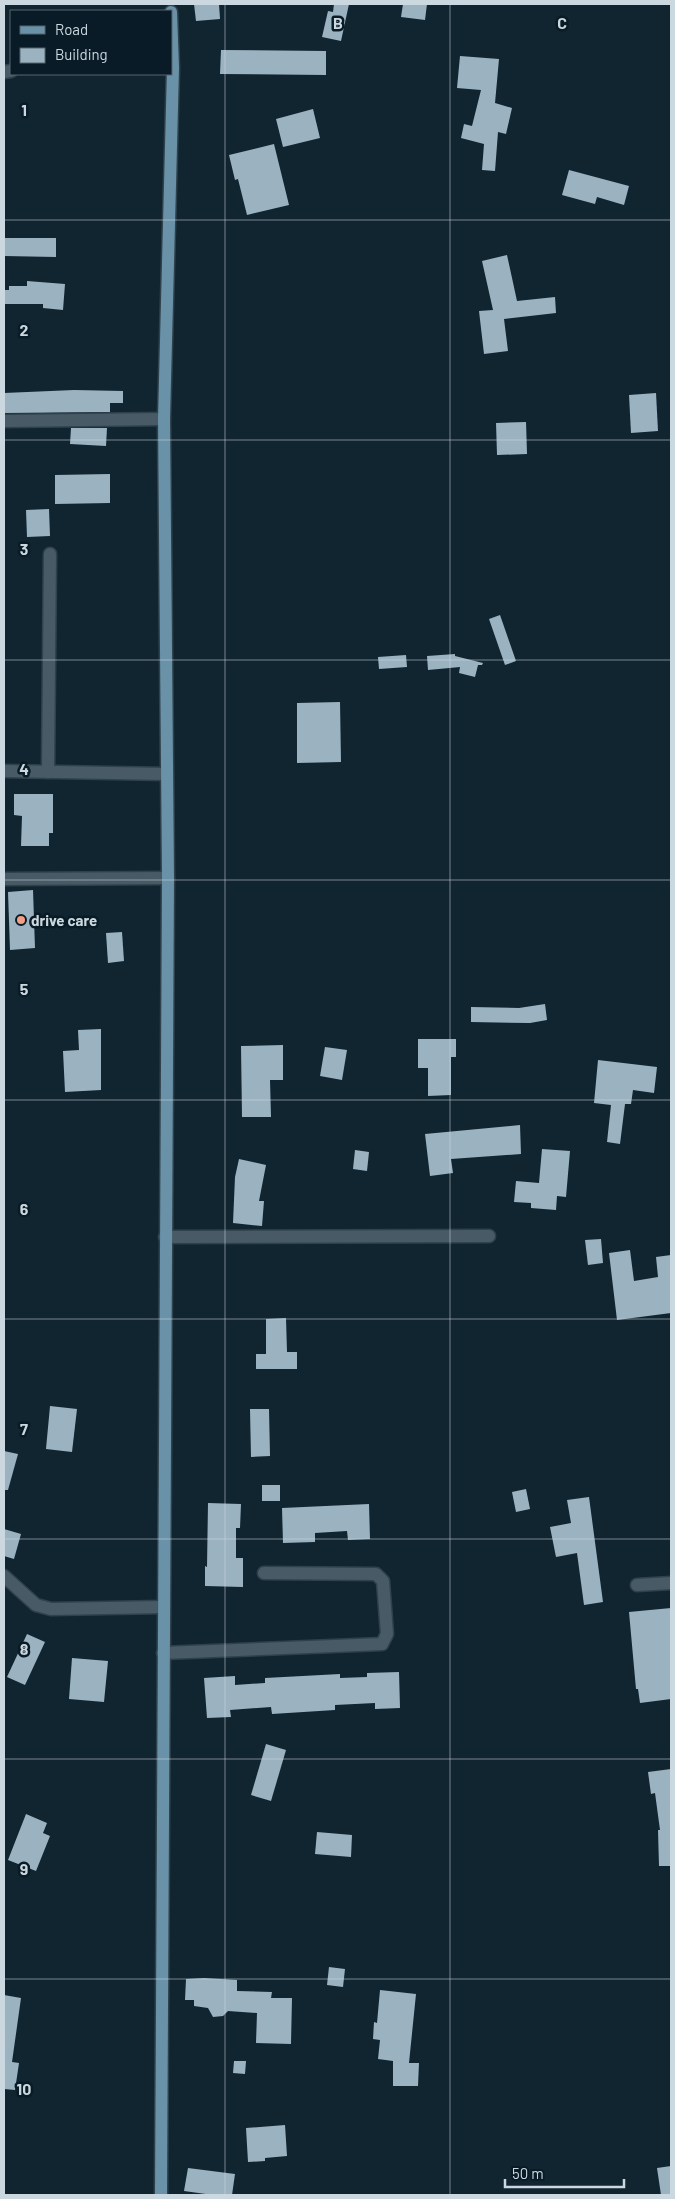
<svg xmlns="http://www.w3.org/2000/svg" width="675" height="2199" viewBox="0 0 675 2199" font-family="Barlow,sans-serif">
	<rect width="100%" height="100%" fill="#112530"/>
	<!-- building -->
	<g fill="#9bb3c1">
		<path d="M194 4H219L220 19 196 21Z"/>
		<path d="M334 4H349L341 41 322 37 328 11 333 12Z"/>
		<path d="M403 4H427L425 20 401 17Z"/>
		<path d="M221 50 326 51V75L220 74Z"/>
		<path d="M460 56 499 59 495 103 512 108 506 134 498 132 495 171 482 170 484 144 461 138 464 124 472 126 481 90 457 88Z"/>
		<path d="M313 109 320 138 283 147 276 119Z"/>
		<path d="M274 144 289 205 247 215 238 179 235 180 229 155Z"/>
		<path d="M569 170 629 186 624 205 597 197 595 204 562 195Z"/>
		<path d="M4 238H56V257L4 256Z"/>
		<path d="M507 255 517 301 555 297 556 313 504 319 508 351 484 354 479 311 493 310 482 261Z"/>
		<path d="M27 281 65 284 63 310 43 308V304H4V290H9V286H27Z"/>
		<path d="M74 390 123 391V403H110V412L4 413V393Z"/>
		<path d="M656 393 658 431 631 433 629 395Z"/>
		<path d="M526 422 527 454 497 455 496 423Z"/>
		<path d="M71 428H107L106 446 70 444Z"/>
		<path d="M110 474V503L55 504V475Z"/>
		<path d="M49 509 50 536 27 537 26 510Z"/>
		<path d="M500 615 516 661 505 665 489 619Z"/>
		<path d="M455 654V656L483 663 482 665H478L475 677 459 673 460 667 428 670 427 656Z"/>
		<path d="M406 655 407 667 379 669 378 657Z"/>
		<path d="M340 702 341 762 297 763V703Z"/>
		<path d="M14 794H53V833H49V846H21L22 816 14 815Z"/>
		<path d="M33 890 35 948 10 950 8 892Z"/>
		<path d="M122 932 124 961 108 963 106 933Z"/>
		<path d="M545 1004 547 1020 530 1023 471 1022V1007L519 1008Z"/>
		<path d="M101 1029V1090L65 1092 63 1051 79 1050 78 1030Z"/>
		<path d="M418 1039H456V1057H451V1095L428 1096V1068H418Z"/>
		<path d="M283 1045V1080H270L271 1117H242L241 1046Z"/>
		<path d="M325 1047 347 1050 342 1080 320 1076Z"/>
		<path d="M598 1060 657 1067 654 1093 633 1090 631 1104H625L620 1144 607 1142 611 1105 594 1103Z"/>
		<path d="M520 1125 521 1154 451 1159 453 1173 430 1176 425 1134Z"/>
		<path d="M542 1149 570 1151 566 1197 557 1196 556 1210 531 1208V1203L514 1202 516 1181 539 1183Z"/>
		<path d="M355 1150 369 1152 367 1171 353 1169Z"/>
		<path d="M239 1159 266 1165 259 1201H264L262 1226 233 1223 235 1177Z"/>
		<path d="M601 1239 603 1263 588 1265 585 1240Z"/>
		<path d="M630 1250 634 1281 658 1277 656 1257 671 1255V1313L617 1320 609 1253Z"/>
		<path d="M286 1318 287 1352H297V1369H256V1354H266V1319Z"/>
		<path d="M50 1406 77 1409 72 1452 46 1449Z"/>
		<path d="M250 1409H269L270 1456 251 1457Z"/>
		<path d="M4 1451 18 1454 8 1490H4Z"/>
		<rect x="262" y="1485" width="18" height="16"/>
		<path d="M526 1489 530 1509 516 1512 512 1492Z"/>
		<path d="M589 1497 603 1602 584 1605 577 1553 556 1557 550 1527 571 1523 567 1500Z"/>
		<path d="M208 1503 241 1504 240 1528H236V1558H243V1587L205 1586V1566L207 1567Z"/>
		<path d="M369 1504 370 1539 348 1540 347 1531 315 1533V1542L283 1543 282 1508Z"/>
		<path d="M4 1529 21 1534 14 1559 4 1556Z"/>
		<path d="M671 1608V1699L640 1703 638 1689H636L629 1612Z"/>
		<path d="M27 1634 45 1642 25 1685 7 1677Z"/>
		<path d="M72 1658 108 1661 104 1702 69 1699Z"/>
		<path d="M399 1672 400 1708 375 1709V1703L335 1705V1710L272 1714 271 1707 230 1710 231 1717 207 1718 204 1678 235 1676V1685L265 1683V1678L340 1674V1678L367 1677V1673Z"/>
		<path d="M266 1744 286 1750 271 1801 251 1795Z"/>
		<path d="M671 1769V1866H659L658 1830H660L655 1793 651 1794 648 1772Z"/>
		<path d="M26 1814 47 1823 43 1833 50 1836 36 1871 8 1860Z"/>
		<path d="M317 1832 352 1835 351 1857 315 1854Z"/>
		<path d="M329 1967 345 1969 343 1987 327 1985Z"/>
		<path d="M204 1978 237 1980V1991L272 1992 271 1998H292L291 2044 256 2043 257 2013 228 2011 223 2016 213 2017 208 2008 194 2006V2000H185L186 1979Z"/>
		<path d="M380 1990 416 1994 409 2063H419L418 2086H393V2061L378 2059 380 2040 373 2039 374 2022 377 2023Z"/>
		<path d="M4 1995 21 1998 12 2062 19 2063 15 2090 4 2089Z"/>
		<path d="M234 2061H246L245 2074 233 2073Z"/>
		<path d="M285 2125 287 2156 265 2158V2161L248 2162 246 2128Z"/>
		<path d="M671 2166V2195H661L657 2168Z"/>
		<path d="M188 2168 235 2174 232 2195H213L184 2191Z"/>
	</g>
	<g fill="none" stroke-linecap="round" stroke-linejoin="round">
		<defs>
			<g id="minor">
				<path d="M4 72 11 71"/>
				<path d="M4 421 164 419"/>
				<path d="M4 771 166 774"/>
				<path d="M48 772 50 554"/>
				<path d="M4 879 168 878"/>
				<path d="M165 1237 489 1236"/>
				<path d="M4 1576 36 1605 51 1609 163 1607"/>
				<path d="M637 1585 671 1583"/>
				<path d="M163 1653 382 1644 387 1634 383 1581 376 1574 264 1573"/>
			</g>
			<path id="major" d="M161 2195 168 878 164 419 173 68 171 12"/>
		</defs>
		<!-- minor casing -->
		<use href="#minor" stroke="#2f424c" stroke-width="15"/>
		<!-- major casing -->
		<use href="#major" stroke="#2f424c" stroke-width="15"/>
		<!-- minor -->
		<use href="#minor" stroke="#475a65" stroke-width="12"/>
		<!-- major -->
		<use href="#major" stroke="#6991a8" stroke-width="12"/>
	</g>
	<!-- grid -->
	<path fill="none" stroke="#ccd8df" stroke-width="1" stroke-opacity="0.55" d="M225 4V2195M450 4V2195M4 220H671M4 440H671M4 660H671M4 880H671M4 1100H671M4 1319H671M4 1539H671M4 1759H671M4 1979H671"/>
	<!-- markers -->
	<circle fill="#f39f83" stroke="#081b26" stroke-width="2" cx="21" cy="920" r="5"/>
	<g text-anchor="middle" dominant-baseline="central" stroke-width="5" stroke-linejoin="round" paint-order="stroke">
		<!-- poi labels -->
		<g font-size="15" font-weight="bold" fill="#ccd8df" stroke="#081b26" text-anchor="start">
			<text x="31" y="920">drive care</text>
		</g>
	</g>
	<g font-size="16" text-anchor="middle" font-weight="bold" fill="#ccd8df" stroke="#081b26" stroke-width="5" stroke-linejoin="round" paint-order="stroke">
		<text x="338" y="29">B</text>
		<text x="562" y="29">C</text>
		<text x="24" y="116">1</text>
		<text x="24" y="336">2</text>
		<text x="24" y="555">3</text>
		<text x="24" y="775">4</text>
		<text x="24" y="995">5</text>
		<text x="24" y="1215">6</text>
		<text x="24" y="1435">7</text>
		<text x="24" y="1655">8</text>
		<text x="24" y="1875">9</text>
		<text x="24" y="2095">10</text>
	</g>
	<!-- border -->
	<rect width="675" height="2199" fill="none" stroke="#ccd8df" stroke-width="10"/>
	<!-- legend -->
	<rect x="10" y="10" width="162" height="65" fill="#081b26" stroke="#566770"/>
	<rect x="20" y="26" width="25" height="8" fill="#6991a8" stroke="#566770"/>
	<text x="55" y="35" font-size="15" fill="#ccd8df">Road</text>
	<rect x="20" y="48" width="25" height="15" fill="#9bb3c1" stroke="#566770"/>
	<text x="55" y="60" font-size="15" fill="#ccd8df">Building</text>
	<!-- scale -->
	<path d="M505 2179v8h119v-8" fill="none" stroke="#ccd8df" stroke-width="2.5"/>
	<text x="512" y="2179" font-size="15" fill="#ccd8df" stroke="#081b26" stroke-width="4" paint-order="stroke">50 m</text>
</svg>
